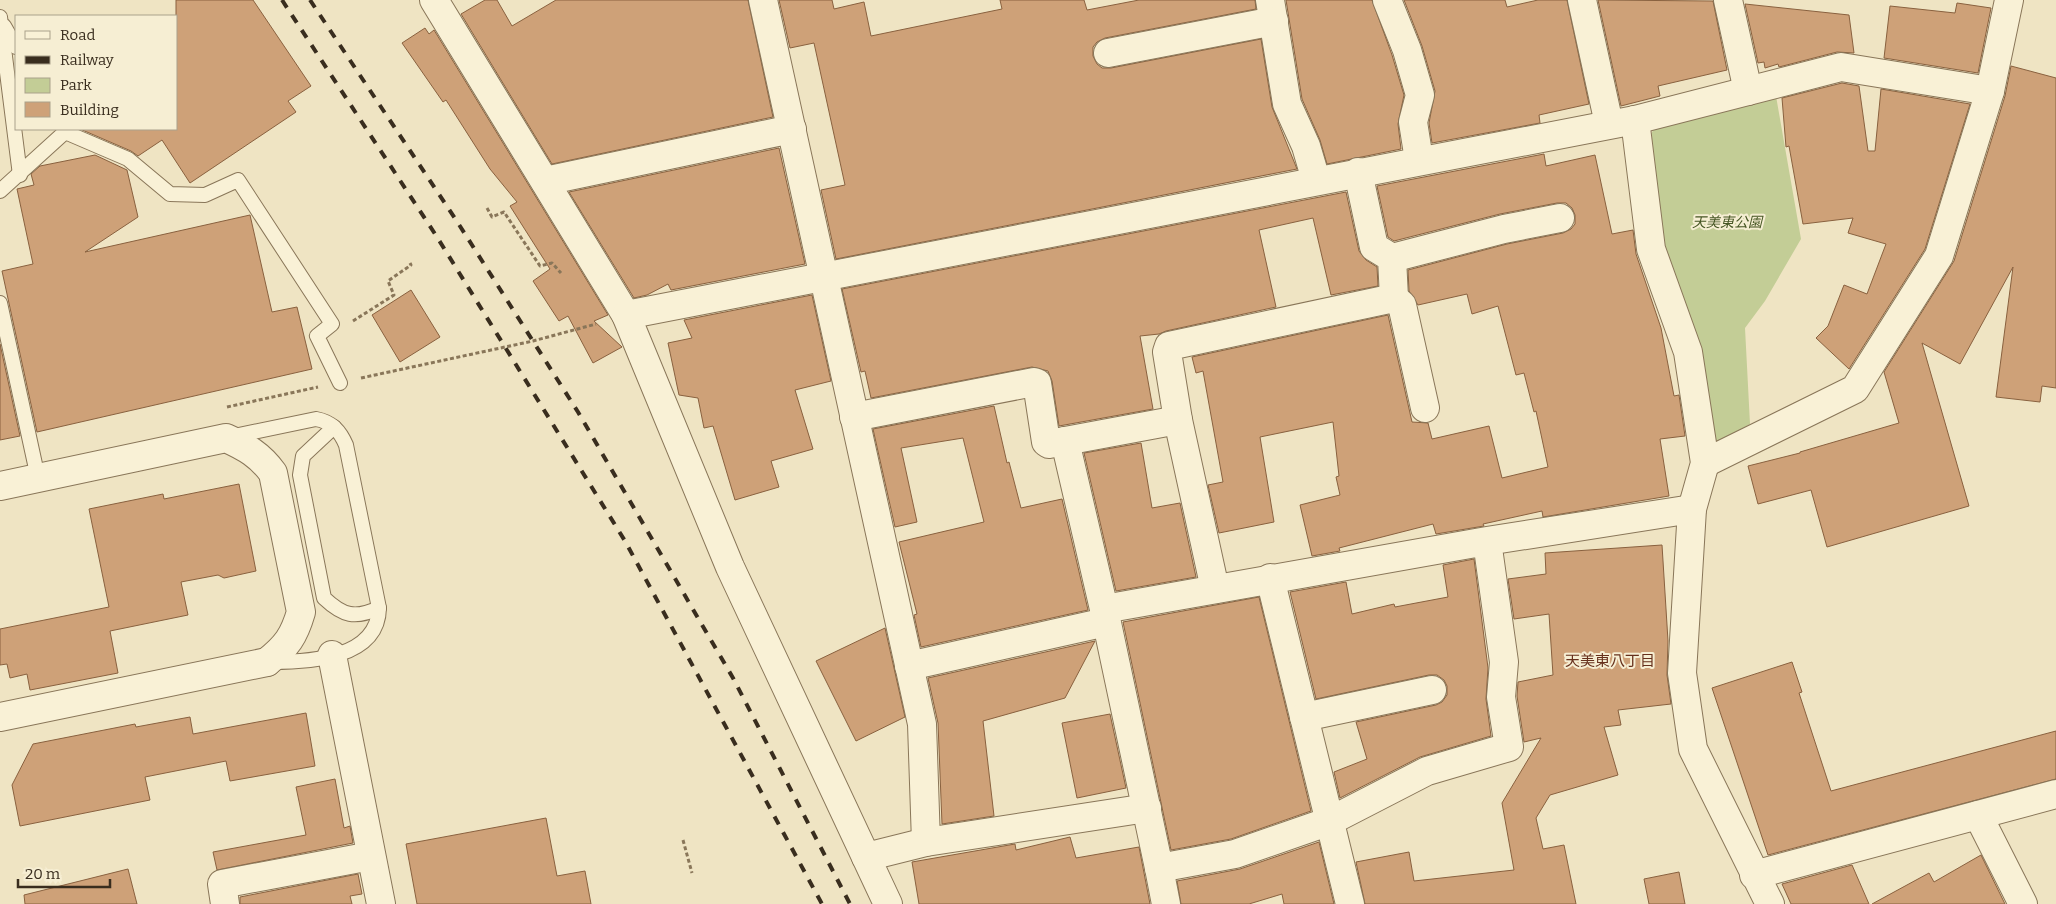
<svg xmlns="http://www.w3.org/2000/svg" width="2056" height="904" viewBox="0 0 2056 904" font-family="Bitter,'Noto Sans JP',serif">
	<rect width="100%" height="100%" fill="#efe4c3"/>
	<!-- green -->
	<path fill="#c3cd96" d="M1776 96 1801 239 1765 301 1745 328 1750 424 1710 450 1662 255 1645 143 1656 126Z"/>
	<!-- building -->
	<g fill="#cea178" stroke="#89613f">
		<path d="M176 0H253L311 86 288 101 296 112 190 183 162 140 138 156 131 151 80 129H176Z"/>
		<path d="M485 0H497L512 26 556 0H748L773 117 552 164 461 14Z"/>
		<path d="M779 0H832L834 9 864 2 871 36 1002 9 1000 0H1084L1087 10 1139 0H1255L1256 9 1105 38 1097 42 1093 47V56L1097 64 1102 68H1111L1261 39 1272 107 1297 169 836 259 821 190 845 185 814 43 790 48Z"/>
		<path d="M1286 0H1372L1392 55 1404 95 1398 124 1401 149 1327 164 1320 140 1302 99Z"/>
		<path d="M1404 0H1505L1507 7 1538 0H1567L1589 104 1539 115 1540 123 1432 143 1429 123 1435 91 1422 46Z"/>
		<path d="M1598 0 1713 1 1727 70 1658 86 1660 96 1621 106Z"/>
		<path d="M1957 3 1991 8 1978 73 1884 58 1890 6 1955 13Z"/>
		<path d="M1745 4 1849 15 1854 53 1837 52 1779 67 1778 64 1765 68 1764 62 1758 63Z"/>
		<path d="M425 28 429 34 434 30 608 315 594 321 622 347 593 363 568 316 559 321 533 281 550 269 510 206 517 202 490 169 446 100 443 102 402 43Z"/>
		<path d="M2011 66 2056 78V388L2042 386 2040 402 1996 397 2013 267 1960 364 1922 343 1969 506 1827 547 1811 490 1758 504 1748 466 1800 453V452L1899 423 1884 372 1954 261 2005 96Z"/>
		<path d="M1842 83 1859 86 1868 151H1875L1881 89 1970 104 1925 249 1849 369 1816 338 1828 326 1844 285 1867 294 1886 244 1848 233 1853 218 1803 224 1789 146 1786 147 1782 98Z"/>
		<path d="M779 148 805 264 671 290 668 284 647 295 634 298 569 192Z"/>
		<path d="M1544 154 1546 166 1595 155 1612 234 1633 230 1636 254 1661 328 1674 396 1679 395 1685 436 1660 439 1669 496 1543 517 1542 511 1483 524 1484 526 1436 534 1433 524 1339 548 1340 551 1312 556 1300 505 1340 495 1336 477 1339 476 1333 422 1260 437 1274 522 1219 533 1208 485 1223 482 1203 371 1196 373 1192 357 1388 315 1412 422 1428 423 1432 439 1489 426 1502 478 1548 467 1536 411 1534 412 1524 373 1516 375 1498 306 1472 314 1467 294 1418 305 1409 291 1408 270 1507 244 1563 233 1571 229 1575 224V215L1572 208 1566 203H1557L1500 214 1394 241 1388 237 1377 186Z"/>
		<path d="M95 155 127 170 138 217 85 252 250 215 272 312 297 307 312 369 37 432 2 271 33 264 17 189 34 185 31 174 40 166Z"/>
		<path d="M1346 192 1359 251 1366 260 1377 267 1378 286 1331 295 1313 218 1259 230 1276 307 1166 331 1159 334 1140 336 1153 409 1059 426 1052 381 1048 371 1032 367 871 398 865 371 861 372 842 289Z"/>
		<path d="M411 290 440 337 400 362 372 315Z"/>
		<path d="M812 295 831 381 795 390 813 449 771 461 779 487 735 500 713 426 704 428 698 398 679 395 668 343 692 338 684 320Z"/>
		<path d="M0 344 20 436 0 440Z"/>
		<path d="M994 406 1007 463 1009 462 1021 508 1062 499 1088 610 921 647 914 615 917 614 899 542 984 522 963 438 901 448 917 522 895 527 873 429Z"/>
		<path d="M1141 443 1152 508 1180 503 1196 577 1116 591 1084 453Z"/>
		<path d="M239 484 256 571 224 578 218 575 181 582 188 615 110 631 118 673 30 690 27 674 10 678 7 664 0 665V629L109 607 89 509 163 494 164 499Z"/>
		<path d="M1662 545 1668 641 1667 675 1671 704 1618 710 1621 725 1604 727 1618 775 1550 795 1536 818 1543 849 1564 845 1576 904H1365L1356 862 1409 852 1414 881 1514 870 1502 803 1541 738 1524 742 1517 696 1518 682 1553 675 1549 614 1514 619 1508 579 1546 574 1545 553Z"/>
		<path d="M1474 559 1488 668 1486 699 1491 736 1420 757 1340 798 1334 772 1367 759 1356 722 1436 705 1442 702 1447 695V686L1444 680 1437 675H1429L1316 699 1290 592 1346 582 1352 614 1394 604 1395 607 1448 597 1443 565Z"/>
		<path d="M1259 597 1311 811 1231 839 1171 850 1123 622Z"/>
		<path d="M885 628 905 717 856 741 816 661Z"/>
		<path d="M1095 641 1065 698 983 721 994 816 942 824 938 723 928 678Z"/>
		<path d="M1792 662 1802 692 1799 693 1831 791 2056 731V779L1768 855 1712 688Z"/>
		<path d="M306 713 315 766 230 781 226 761 145 777 150 800 20 826 12 785 33 744 135 724 136 727 190 717 193 734Z"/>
		<path d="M1110 714 1126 788 1077 798 1062 723Z"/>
		<path d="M335 779 344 828 350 826 353 843 217 870 213 852 306 835 296 787Z"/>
		<path d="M546 818 557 876 585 871 591 904H417L406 844Z"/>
		<path d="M1070 837 1076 858 1139 847 1150 904H919L912 862 1015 844 1016 850Z"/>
		<path d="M1319 842 1334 904H1284L1282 894 1249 904H1181L1177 881 1240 869Z"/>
		<path d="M1981 855 2005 904H1872L1929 873 1934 882Z"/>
		<path d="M1852 865 1869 904H1791L1782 884Z"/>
		<path d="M128 869 137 904H25L24 895Z"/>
		<path d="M1679 872 1685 904H1649L1644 879Z"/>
		<path d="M358 874 362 894 350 896 352 904H240V897Z"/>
	</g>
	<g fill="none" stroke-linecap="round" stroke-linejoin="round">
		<defs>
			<g id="service">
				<path d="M0 17 20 175"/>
				<path d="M4 26 16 47"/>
				<path d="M0 191 65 132 128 159 170 194 205 195 238 180 332 324 317 336 340 383"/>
				<path d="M0 303 38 478"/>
				<path d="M334 427 303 456 300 475 324 598C343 616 355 619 379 608"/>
				<path d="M229 437 316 419C332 422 340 431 346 445L379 608C378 659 309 662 271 662"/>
			</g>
			<g id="minor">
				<path d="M434 0 626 315 730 567 888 904"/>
				<path d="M763 0 922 724 926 842"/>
				<path d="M1270 0 1287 104 1306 146 1316 180"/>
				<path d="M1387 0 1407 50 1420 95 1413 122 1419 160"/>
				<path d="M1582 0 1609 124"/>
				<path d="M1728 0 1748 91"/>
				<path d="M1108 53 1274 21"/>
				<path d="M1635 120 1651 249 1688 352 1705 463 1692 509 1682 673 1693 749 1770 904"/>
				<path d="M1358 172 1374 247 1392 258 1394 298"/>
				<path d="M545 181 792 129"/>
				<path d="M1392 258 1504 229 1560 218"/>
				<path d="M626 315 1635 120 1841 67 1990 91"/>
				<path d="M854 417 1034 382 1037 383 1046 442 1049 444 1178 420"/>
				<path d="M1065 441 1104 609"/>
				<path d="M1705 463 1855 389 1939 256 1990 91 2009 0"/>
				<path d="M0 486 226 438C246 447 260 455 273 473L301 612C294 636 287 646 267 662"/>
				<path d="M1487 541 1504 662 1501 697 1509 747 1427 771 1330 821 1235 854 1159 868 1104 609 1487 541 1692 509"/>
				<path d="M1270 578 1350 904"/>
				<path d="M1215 589 1178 420 1167 352 1169 346 1394 298 1402 305 1425 408"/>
				<path d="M332 655 381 904"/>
				<path d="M909 666 1106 622"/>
				<path d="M1304 717 1432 690"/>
				<path d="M1978 815 2023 904"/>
				<path d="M866 857 926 842 1147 808"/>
				<path d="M1159 868 1166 904"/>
				<path d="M1754 875 2056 794"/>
				<path d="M225 904 222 884 371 856"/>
			</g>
			<path id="tertiary" d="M0 717 267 662"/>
		</defs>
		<!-- service casing -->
		<use href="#service" stroke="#897659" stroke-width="16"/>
		<!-- minor casing -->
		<use href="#minor" stroke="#897659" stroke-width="30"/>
		<!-- tertiary casing -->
		<use href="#tertiary" stroke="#897659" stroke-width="30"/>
		<!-- path -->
		<g stroke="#897659" stroke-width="3" stroke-dasharray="4 2.5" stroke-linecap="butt">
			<path d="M487 208 492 217 504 212 540 266 552 263 561 273"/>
			<path d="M353 321 394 295 388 281 411 265 410 263"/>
			<path d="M361 378 533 341 596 324"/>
			<path d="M227 407 318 387"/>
			<path d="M683 840 692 873"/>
		</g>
		<!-- service -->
		<use href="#service" stroke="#f9f1d6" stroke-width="14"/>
		<!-- minor -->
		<use href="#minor" stroke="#f9f1d6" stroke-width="28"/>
		<!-- tertiary -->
		<use href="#tertiary" stroke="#f9f1d6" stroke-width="28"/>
		<!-- rail -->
		<g stroke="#392d1e" stroke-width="4" stroke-dasharray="9 9" stroke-linecap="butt">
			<path d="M282 0 437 237 625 541 822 904"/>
			<path d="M310 0 458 223 578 412 733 678 850 904"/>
		</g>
	</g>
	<g text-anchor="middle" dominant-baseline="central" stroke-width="4" stroke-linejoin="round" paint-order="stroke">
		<!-- park labels -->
		<g font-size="14" font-style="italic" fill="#465624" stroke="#f6eed3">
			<text x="1727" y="222">天美東公園</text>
		</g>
		<!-- neighbourhood labels -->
		<g font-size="15" fill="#66301c" stroke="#f6eed3">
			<text x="1610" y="661">天美東八丁目</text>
		</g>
	</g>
	<!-- legend -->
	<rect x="15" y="15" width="162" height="115" fill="#f6eed3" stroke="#aaa18b"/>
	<rect x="25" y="31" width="25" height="8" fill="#f9f1d6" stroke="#aaa18b"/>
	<text x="60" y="40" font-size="15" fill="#392d1e">Road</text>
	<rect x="25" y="56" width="25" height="8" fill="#392d1e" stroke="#aaa18b"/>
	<text x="60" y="65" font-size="15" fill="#392d1e">Railway</text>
	<rect x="25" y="78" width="25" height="15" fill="#c3cd96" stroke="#aaa18b"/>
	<text x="60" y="90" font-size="15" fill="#392d1e">Park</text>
	<rect x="25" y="102" width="25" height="15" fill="#cea178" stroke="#aaa18b"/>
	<text x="60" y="115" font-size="15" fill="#392d1e">Building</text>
	<!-- scale -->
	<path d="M18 879v8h92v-8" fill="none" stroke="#392d1e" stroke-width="2.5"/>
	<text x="25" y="879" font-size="15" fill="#392d1e" stroke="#f6eed3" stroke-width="4" paint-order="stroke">20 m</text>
</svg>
